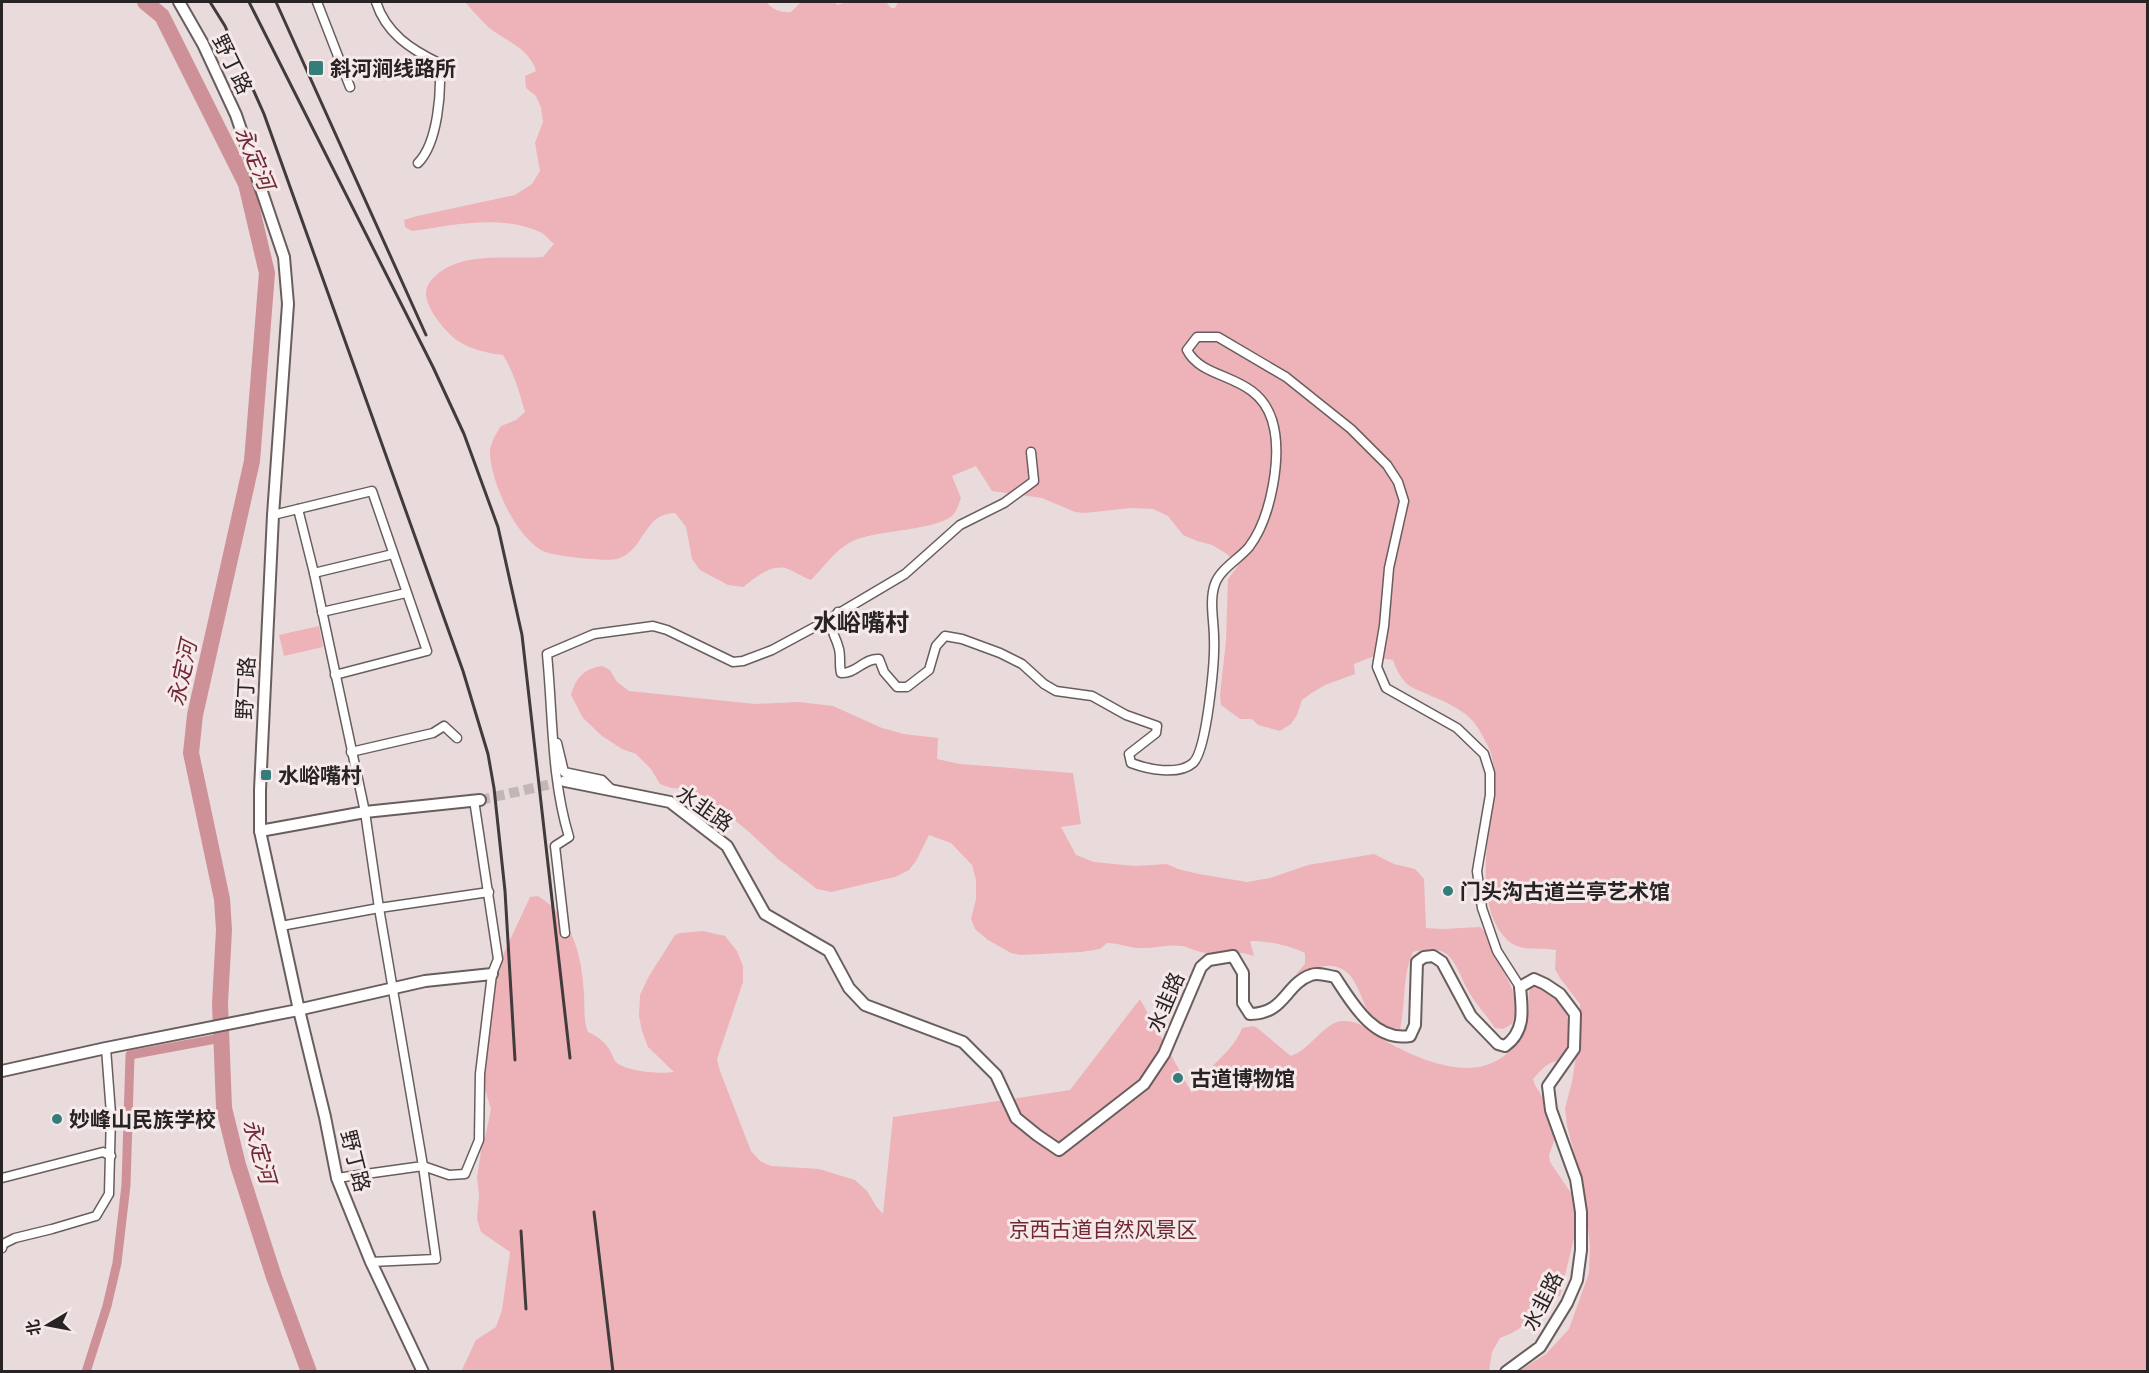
<svg xmlns="http://www.w3.org/2000/svg" width="2149" height="1373" viewBox="0 0 2149 1373" font-family="Quicksand,'Noto Sans SC',sans-serif">
	<rect width="100%" height="100%" fill="#e9dbdc"/>
	<!-- green -->
	<g fill="#edb3b8">
		<path d="M465 2H766C774 10 780 13 791 12L801 2H835L837 5 847 2H886L891 8H895L898 2H2147V1371H1519L1546 1354 1569 1329 1589 1273 1590 1246 1584 1190 1567 1126 1565 1108 1572 1082 1580 1029V1004L1560 978 1555 969 1556 950C1541 947 1524 952 1511 943 1473 913 1488 841 1492 799 1494 783 1496 761 1488 746 1483 737 1478 726 1471 719 1461 709 1444 701 1431 696 1424 692 1413 689 1407 684 1400 677 1396 669 1393 660L1372 657 1354 664 1355 674 1325 685 1310 694 1302 700 1297 715 1291 724 1280 731 1258 725 1252 719H1240L1221 705 1220 695 1226 641 1228 579 1238 566 1227 554 1212 545 1197 541 1183 535 1168 516 1153 509 1131 508 1085 513 1075 512 1042 498 992 491 976 466 952 476 961 498C959 503 957 511 953 515 938 530 879 530 855 540 835 549 826 565 811 580 803 577 792 570 785 568 769 565 755 578 743 587L728 585 700 570 692 559 686 527 675 513C643 513 645 551 617 559 607 562 555 556 545 552 517 540 492 484 490 455 489 445 496 434 501 426L516 420 525 412C519 391 514 373 503 355 487 353 472 350 458 341 446 333 425 308 426 292 427 281 438 273 446 268 471 253 515 259 543 257L554 244C549 240 545 234 540 232 499 214 454 225 412 231L405 227 404 220 417 216 515 195 532 184 540 171 535 143 543 122 541 108 536 96 526 88 525 76 536 71C529 47 506 42 488 27 480 19 472 10 465 2Z"/>
		<path d="M319 626 323 647 284 656 279 635Z"/>
		<path d="M602 666 610 670 617 682 629 691 755 704 799 702 833 706 882 728 904 734 938 738 937 759 960 764 1073 773 1081 824 1061 827 1076 855 1094 862 1114 864 1135 866 1167 864 1178 869 1199 874 1247 882 1270 878 1308 865 1374 854 1394 864 1415 869 1424 879 1426 928 1443 929 1480 927 1487 934 1512 989 1517 1009 1512 1024 1503 1029 1495 1028C1488 1017 1479 1008 1472 997 1454 969 1456 940 1413 952 1402 975 1406 1004 1400 1029 1352 1026 1370 973 1333 966 1321 964 1307 971 1296 974L1305 964V953C1289 945 1268 941 1250 941L1254 956C1237 950 1225 953 1208 953 1198 953 1190 947 1181 946 1168 944 1156 948 1144 948 1131 949 1119 943 1107 943L1100 949 1081 952 1020 955 1011 953 988 940 975 929 971 919 976 899V880L972 865 951 843 929 835 916 861 909 870 895 877 831 892 817 889 778 859 748 831 728 815 686 789 671 788 660 784 651 769 636 754 622 749 602 736 583 718 571 695C576 677 584 669 602 666Z"/>
		<path d="M538 896C573 917 582 956 584 994 585 1008 583 1019 588 1032 597 1036 604 1041 609 1049 612 1053 613 1059 616 1062 626 1072 661 1074 674 1072L648 1047 642 1031 639 1016 640 995 649 976 675 935 680 933 703 931 725 936 737 951 743 966V982L717 1059 720 1071 751 1151 760 1161 771 1166 819 1169 855 1180 867 1191 876 1206 883 1214 893 1117 1070 1090 1140 999 1192 1093C1204 1067 1232 1055 1242 1028L1254 1026C1267 1035 1278 1046 1291 1056 1310 1050 1325 1021 1343 1021 1361 1020 1372 1034 1387 1042 1435 1068 1500 1091 1526 1024 1530 1012 1527 1000 1530 988L1535 984C1572 1007 1568 1014 1572 1054L1567 1060C1548 1061 1546 1065 1533 1079L1535 1085 1547 1105 1555 1138 1549 1155 1550 1162 1571 1193 1574 1207 1576 1230 1560 1296 1538 1301 1532 1305C1530 1325 1518 1331 1500 1338L1492 1352 1489 1371 461 1372 476 1340 496 1327 502 1310 510 1252 481 1232 477 1219 479 1195 477 1178 482 1144 486 1133 491 1109 483 1083 493 993 503 955 530 897Z"/>
	</g>
	<g fill="none" stroke-linecap="round" stroke-linejoin="round">
		<!-- canal -->
		<path stroke="#ce9197" stroke-width="9" d="M86 1372 107 1306 117 1263 126 1185 130 1055 221 1038"/>
		<!-- river -->
		<path stroke="#ce9197" stroke-width="16" d="M145 2 162 16 246 184 267 273 252 461 195 715 191 753 222 899 224 930 220 1003 224 1108 238 1165 274 1277 309 1372"/>
		<!-- tertiary-tunnel -->
		<path stroke="#c2b6b7" stroke-width="10" stroke-dasharray="10 5" stroke-linecap="butt" d="M480 800 565 781"/>
		<defs>
			<g id="minor">
				<path d="M317 2 350 87"/>
				<path d="M376 2C386 33 410 49 439 63 442 90 438 143 418 163"/>
				<path d="M298 509 372 491 427 651 335 675"/>
				<path d="M273 515 298 509 314 573 365 812 379 908 423 1166 337 1178"/>
				<path d="M314 573 393 554"/>
				<path d="M322 612 406 593"/>
				<path d="M838 612C827 634 834 629 839 649 841 657 839 665 841 673 856 674 864 658 879 659L884 672 897 687H907L929 670 936 646 945 636 962 639 1000 653 1022 664 1044 684 1056 691 1092 696 1126 715 1157 726 1156 733 1129 754 1131 763C1147 769 1178 776 1193 763 1207 750 1215 660 1214 638 1214 621 1209 600 1215 584 1220 569 1239 559 1249 547 1271 518 1283 455 1272 420 1257 372 1203 382 1187 350L1197 337H1218L1286 377 1351 429 1387 465 1398 482 1404 501 1389 568 1384 626 1377 667 1386 688 1457 728 1484 754 1490 773V795L1477 871 1482 908 1497 951 1520 987"/>
				<path d="M557 743 564 772 602 780 612 790"/>
				<path d="M351 752 433 733 444 726 457 738"/>
				<path d="M281 926 379 908 489 892"/>
				<path d="M565 933 555 846 569 837C551 778 553 715 547 654L594 634 653 626 667 630 733 662 743 661 772 650 824 622 905 574 960 525 1004 503 1034 481 1031 452"/>
				<path d="M2 1178 103 1152 111 1156"/>
				<path d="M2 1248 3 1244 15 1238 52 1229 96 1216 109 1194 111 1114 106 1048"/>
				<path d="M371 1262 436 1259 423 1166 449 1175 465 1174 479 1140 480 1074 492 974 498 959 474 800"/>
			</g>
			<g id="tertiary">
				<path d="M565 781 670 802 727 846 765 914 829 951 849 988 865 1005 963 1042 996 1075 1016 1118 1037 1135 1059 1150 1144 1084 1164 1054 1201 967 1209 960 1233 956 1243 973V1003L1250 1014C1285 1014 1285 984 1311 975 1318 972 1328 976 1335 977 1352 1003 1374 1042 1410 1036L1415 1025 1417 962 1424 957 1433 956 1442 962 1471 1016 1498 1044 1505 1046C1526 1031 1522 1009 1520 987L1534 979 1545 984 1560 994 1575 1014 1574 1049 1548 1086 1551 1110 1576 1179 1581 1212V1250L1577 1280 1567 1303 1540 1347 1506 1372"/>
				<path d="M260 831 365 812 480 800"/>
				<path d="M2 1071 106 1048 293 1011 425 981 492 974"/>
			</g>
			<path id="secondary" d="M179 2 203 44 236 115 284 257 288 304 273 515 260 790V831L299 1010 325 1117 337 1178 371 1262 423 1372"/>
		</defs>
		<!-- minor casing -->
		<use href="#minor" stroke="#695e5e" stroke-width="11"/>
		<!-- tertiary casing -->
		<use href="#tertiary" stroke="#695e5e" stroke-width="14"/>
		<!-- secondary casing -->
		<use href="#secondary" stroke="#695e5e" stroke-width="14"/>
		<!-- minor -->
		<use href="#minor" stroke="#fff" stroke-width="8"/>
		<!-- tertiary -->
		<use href="#tertiary" stroke="#fff" stroke-width="10"/>
		<!-- secondary -->
		<use href="#secondary" stroke="#fff" stroke-width="10"/>
		<!-- rail -->
		<g stroke="#413b3c" stroke-width="3">
			<path d="M210 2 225 26 264 114 463 671 488 754 494 788 505 891 515 1060"/>
			<path d="M249 2 433 367 464 434 498 527 522 635 570 1058"/>
			<path d="M276 2 426 335"/>
			<path d="M594 1212 613 1372"/>
			<path d="M521 1231 526 1309"/>
		</g>
	</g>
	<!-- markers -->
	<g fill="#357d7b" stroke="#f6e9e9" stroke-width="2">
		<rect x="308" y="60" width="16" height="16" rx="3"/>
		<rect x="260" y="769" width="12" height="12" rx="3"/>
		<circle cx="1448" cy="891" r="6"/>
		<circle cx="1178" cy="1078" r="6"/>
		<circle cx="57" cy="1119" r="6"/>
	</g>
	<g text-anchor="middle" dominant-baseline="central" stroke-width="6" stroke-linejoin="round" paint-order="stroke">
		<!-- street labels -->
		<g font-size="21" fill="#282324" stroke="#f6e9e9">
			<text transform="translate(233 64) rotate(64)">野丁路</text>
			<text transform="translate(245 688) rotate(-87)">野丁路</text>
			<text transform="translate(705 808) rotate(35)">水韭路</text>
			<text transform="translate(1165 1002) rotate(-67)">水韭路</text>
			<text transform="translate(356 1161) rotate(76)">野丁路</text>
			<text transform="translate(1542 1301) rotate(-63)">水韭路</text>
		</g>
		<!-- poi labels -->
		<g font-size="21" font-weight="bold" fill="#282324" stroke="#f6e9e9" text-anchor="start">
			<text x="330" y="68">斜河涧线路所</text>
			<text x="278" y="775">水峪嘴村</text>
			<text x="1460" y="891">门头沟古道兰亭艺术馆</text>
			<text x="1190" y="1078">古道博物馆</text>
			<text x="69" y="1119">妙峰山民族学校</text>
		</g>
		<!-- park labels -->
		<g font-size="21" fill="#712835" stroke="#f6e9e9">
			<text x="1103" y="1229">京西古道自然风景区</text>
		</g>
		<!-- water labels -->
		<g font-size="22" font-style="italic" fill="#712835" stroke="#f6e9e9">
			<text transform="translate(255 158) rotate(67)">永定河</text>
			<text transform="translate(182 673) rotate(-78)">永定河</text>
			<text transform="translate(260 1151) rotate(74)">永定河</text>
		</g>
		<!-- quarter labels -->
		<g font-size="24" font-weight="bold" fill="#282324" stroke="#f6e9e9">
			<text x="861" y="622">水峪嘴村</text>
		</g>
	</g>
	<!-- border -->
	<rect width="2149" height="1373" fill="none" stroke="#282324" stroke-width="6"/>
	<!-- north arrow -->
	<g transform="translate(48 1325) rotate(260)" stroke="#f6e9e9" stroke-width="4.5" paint-order="stroke">
	<path d="M0-4.5L10 22L0 15L-10 22Z" fill="#282324"/>
	<text y="-9" font-size="16" font-weight="bold" text-anchor="middle" fill="#282324">北</text>
	</g>
</svg>
